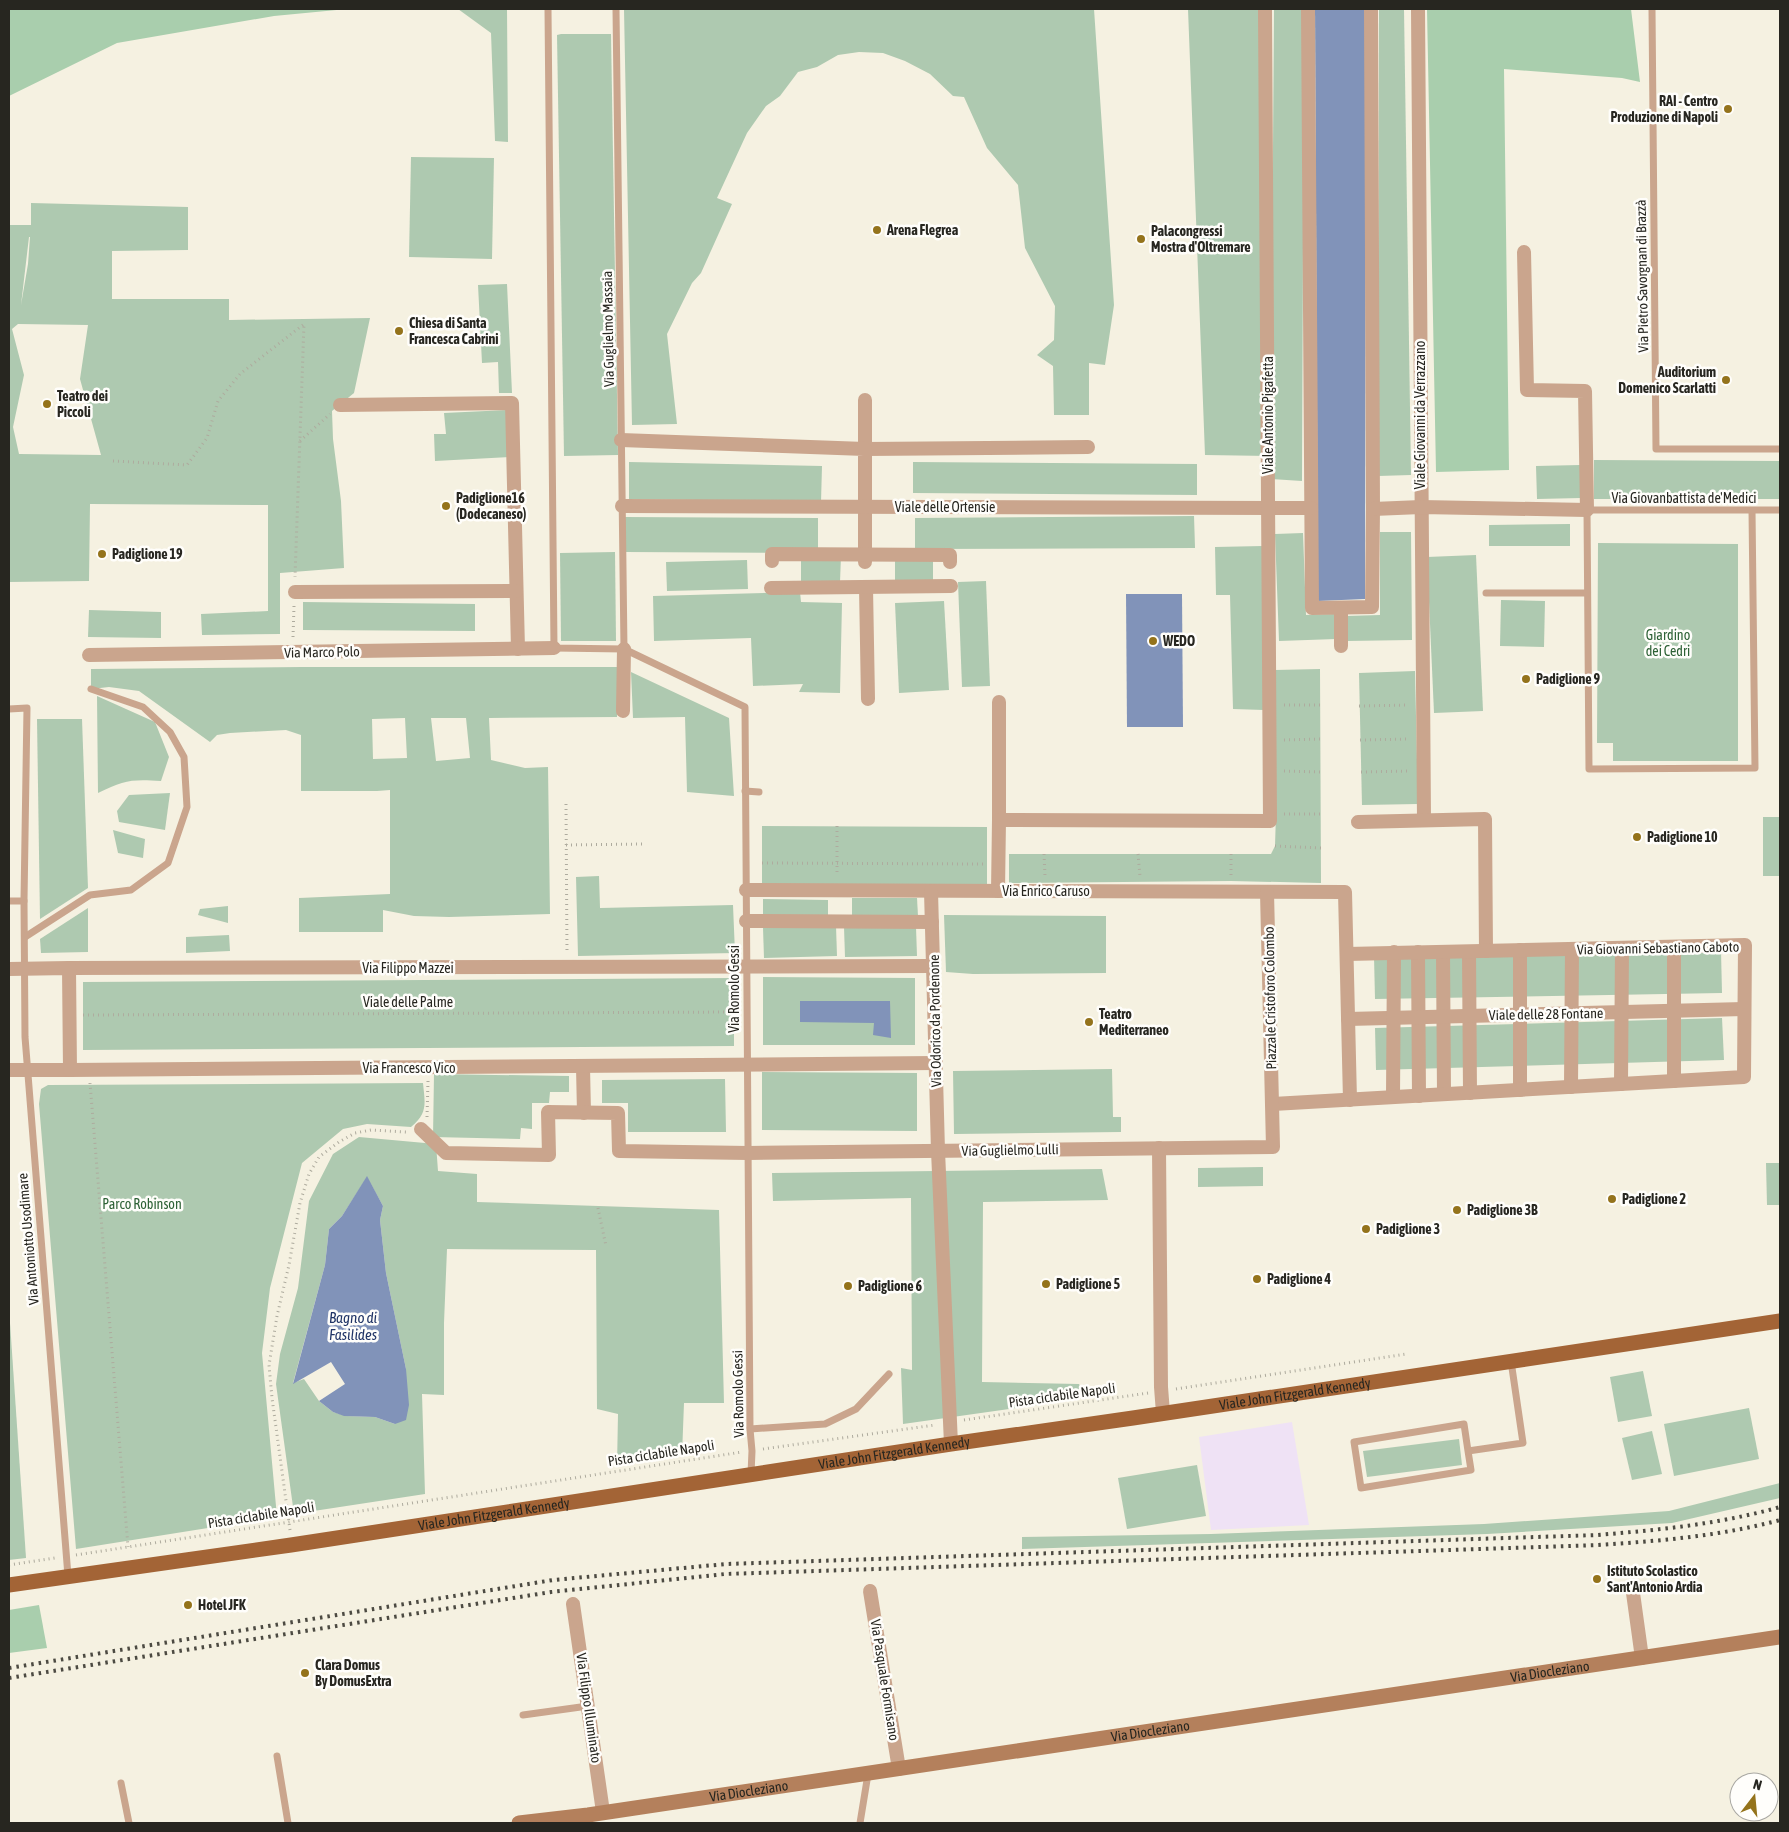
<svg xmlns="http://www.w3.org/2000/svg" width="1789" height="1832" viewBox="0 0 1789 1832" font-family="'Asap Condensed',sans-serif">
	<rect width="100%" height="100%" fill="#f5f1e1"/>
	<!-- industrial -->
	<path fill="#efe2f5" d="M1292 1422 1309 1525 1211 1530 1199 1437Z"/>
	<!-- green -->
	<g fill="#aec9b0" fill-rule="evenodd">
		<path d="M458 9H507L508 142 495 141 491 33Z"/>
		<path d="M624 9H1094L1114 305 1105 365 1089 363V415H1054L1053 366 1037 355 1054 340 1055 306 1025 248 1018 185 987 148 964 97 953 96 930 74 905 61 883 53 859 52 838 55 817 67 798 72 780 96 766 106 747 133 717 198 732 204 701 273 692 283 667 334 677 424 632 425Z"/>
		<path d="M1188 9H1263L1271 426 1274 9H1304L1302 481 1271 479 1270 456 1205 455Z"/>
		<path d="M1379 9H1404L1411 475 1378 476Z"/>
		<path d="M561 34H611L618 455 564 456 557 35Z"/>
		<path d="M411 157 494 158 492 259 409 257Z"/>
		<path d="M31 203 188 207V250L112 251V299H229V320L370 318 354 393 332 411 333 439 341 501 344 568 280 573V634L202 635 201 614 268 611V505L90 504 89 581 9 582V225H31ZM30 237 28 264 21 305 29 237ZM18 324 88 325 80 379 101 455 19 454 13 427 24 375 12 329Z"/>
		<path d="M507 284 512 393H499L498 362 482 363 478 285Z"/>
		<path d="M507 410 510 457 435 461 434 434H446L444 413Z"/>
		<path d="M1594 460 1780 461V499H1594Z"/>
		<path d="M629 462 822 466 821 502 629 499Z"/>
		<path d="M913 462 1197 464V495L913 493Z"/>
		<path d="M1580 465 1581 498 1537 499 1536 466Z"/>
		<path d="M1194 516 1195 548 915 549V518Z"/>
		<path d="M625 517 818 518V553L625 552Z"/>
		<path d="M1570 524V546H1489V525Z"/>
		<path d="M1380 532H1411L1412 640 1346 641V616L1380 615Z"/>
		<path d="M1303 533 1306 615 1335 614 1336 639 1279 641 1275 534Z"/>
		<path d="M1598 543 1738 544V761H1613V743H1597Z"/>
		<path d="M1263 546 1264 710 1233 709 1230 595H1216L1215 547Z"/>
		<path d="M615 552 616 641H561L560 553Z"/>
		<path d="M801 555H841L840 582H801Z"/>
		<path d="M1476 555 1483 711 1434 713 1427 557Z"/>
		<path d="M933 557V582H895V558Z"/>
		<path d="M747 560 748 589 667 591 666 562Z"/>
		<path d="M986 581 990 686 962 687 958 582Z"/>
		<path d="M800 592 801 602 842 603 840 693 799 692 803 684 753 686 751 638 654 641 653 596Z"/>
		<path d="M1501 600 1545 601 1544 647 1500 646Z"/>
		<path d="M944 601 949 690 899 693 895 603Z"/>
		<path d="M303 602 475 604V631L303 630Z"/>
		<path d="M89 610 161 612V638L88 637Z"/>
		<path d="M302 667H617V717L489 718 491 760 525 768 548 767 550 914 449 917 414 916 383 910V932H299V898L390 894V790L377 791H301V735L286 730 230 733 217 735 210 742 139 691 109 687 91 689V669ZM405 718 407 758 373 759 372 719ZM431 718H466L470 758 436 761Z"/>
		<path d="M1320 669 1321 883 1231 881 1009 883V854H1271L1275 846 1276 814 1275 670Z"/>
		<path d="M1415 671 1418 804 1362 805 1359 673Z"/>
		<path d="M631 672 729 718 734 796 687 792 685 717 633 718Z"/>
		<path d="M97 696 155 722 169 757 161 781C132 779 124 780 98 793Z"/>
		<path d="M37 719H82L88 888 40 919Z"/>
		<path d="M170 793 165 830 119 822 117 811 129 795Z"/>
		<rect x="1763" y="817" width="17" height="59"/>
		<path d="M762 826 987 827V889H762Z"/>
		<path d="M113 830 145 839 143 858 118 853Z"/>
		<path d="M599 876 600 908 733 905 735 953 578 956 576 877Z"/>
		<path d="M852 898H917L918 916 852 917Z"/>
		<path d="M763 899 828 900V920L763 919Z"/>
		<path d="M228 906V923L198 915 200 909Z"/>
		<path d="M88 908V952L41 953 40 939Z"/>
		<path d="M944 915 1106 916V973L973 974 946 972Z"/>
		<path d="M836 926 837 956 764 958 763 928Z"/>
		<path d="M844 927H916L917 956 845 957Z"/>
		<path d="M229 935 230 951 186 953V937Z"/>
		<path d="M1721 951 1722 993 1375 999 1374 956Z"/>
		<path d="M763 977 915 978V1045H763Z"/>
		<path d="M734 978V1046L83 1050V982Z"/>
		<path d="M1722 1018 1724 1060 1376 1070 1375 1028Z"/>
		<path d="M1112 1069 1113 1117H1121V1132L954 1134 953 1071Z"/>
		<path d="M762 1072 917 1073V1131L762 1130Z"/>
		<path d="M434 1074 569 1076V1092H550L549 1103H532V1129L521 1128 520 1139 433 1137Z"/>
		<path d="M725 1079 726 1132H628V1103H602V1080Z"/>
		<path d="M423 1083C425 1104 428 1113 411 1127L367 1124 343 1129 302 1163 270 1288 262 1353 277 1517 76 1549 39 1104 41 1089 48 1085Z"/>
		<path d="M359 1137 436 1144 438 1171 477 1174V1202L719 1210 724 1403H684L682 1455 617 1466 618 1414 597 1409 596 1250 447 1249 444 1323V1395L422 1394 425 1494 294 1514 276 1384 280 1354 298 1288 309 1201 333 1154ZM367 1177 383 1206 380 1220 386 1273 406 1369 395 1424 375 1417 347 1416 333 1412 319 1401 304 1379 293 1383 325 1265 329 1229 342 1216Z"/>
		<path d="M1766 1163H1780V1205H1767Z"/>
		<path d="M1263 1167V1186L1198 1187V1168Z"/>
		<path d="M1102 1169 1108 1200 983 1202 982 1382 1079 1384 1086 1398 903 1424 901 1368 912 1370 911 1198 773 1201 772 1173Z"/>
		<path d="M9 1308 26 1558 9 1560Z"/>
		<path d="M1643 1371 1652 1416 1618 1422 1610 1377Z"/>
		<path d="M1749 1408 1759 1459 1674 1476 1664 1424Z"/>
		<path d="M1652 1431 1662 1474 1632 1480 1622 1438Z"/>
		<path d="M1459 1439 1462 1465 1367 1477 1363 1451Z"/>
		<path d="M1197 1465 1206 1516 1127 1529 1118 1478Z"/>
		<path d="M1780 1483V1498L1672 1523 1487 1534 1022 1549V1537L1211 1534 1484 1524 1669 1511Z"/>
	</g>
	<!-- forest -->
	<g fill="#a9cead">
		<path d="M9 9H347L274 16 117 43 9 96Z"/>
		<path d="M1427 9H1631L1640 82 1622 78 1504 69 1509 470 1436 472Z"/>
		<path d="M39 1605 47 1648 9 1653V1610Z"/>
	</g>
	<!-- water -->
	<g fill="#8193b9">
		<path d="M1315 9H1366L1365 599 1318 601Z"/>
		<path d="M1126 594H1182L1183 727H1127Z"/>
		<path d="M800 1001H890L891 1038 873 1035 874 1023 800 1022Z"/>
		<path d="M367 1176 383 1206 380 1220 386 1273 406 1369 409 1405 406 1420 395 1424 375 1417 344 1416 333 1412 319 1401 345 1384 331 1362 293 1384 325 1265 329 1229 342 1216Z"/>
	</g>
	<g fill="none" stroke-linecap="round" stroke-linejoin="round">
		<!-- path -->
		<g stroke="#aeab9e" stroke-width="3" stroke-dasharray="1 4" stroke-linecap="butt">
			<path d="M300 441 330 414"/>
			<path d="M113 461 187 465 207 438 218 401 240 374 304 324 295 577"/>
			<path d="M293 637 294 606"/>
			<path d="M1284 705H1321"/>
			<path d="M1359 706 1409 705"/>
			<path d="M1284 740 1321 739"/>
			<path d="M1360 740 1410 739"/>
			<path d="M1284 771 1321 772"/>
			<path d="M1361 772 1410 771"/>
			<path d="M566 804 567 953"/>
			<path d="M1284 814H1321"/>
			<path d="M837 826V876"/>
			<path d="M566 845 643 844"/>
			<path d="M1275 846 1321 848"/>
			<path d="M1044 854 1045 876"/>
			<path d="M1138 854 1140 876"/>
			<path d="M1231 854V878"/>
			<path d="M762 863 984 864"/>
			<path d="M83 1015 736 1012"/>
			<path d="M90 1083 128 1547"/>
			<path d="M427 1117 428 1081"/>
			<path d="M598 1208 606 1246"/>
			<path d="M1176 1389 1406 1354"/>
			<path d="M964 1420 1148 1393"/>
			<path d="M763 1449 935 1425"/>
			<path d="M290 1530 272 1398 269 1365 277 1316 289 1265 300 1203 309 1174 319 1157 339 1142 355 1133 371 1130 406 1132"/>
			<path d="M76 1555 742 1452"/>
			<path d="M9 1565 55 1558"/>
		</g>
		<!-- lane -->
		<g stroke="#caa58d" stroke-width="7">
			<path d="M548 9 554 648 624 649 745 707 750 1429 752 1451 751 1474"/>
			<path d="M616 9 624 649"/>
			<path d="M1652 9 1656 449H1780"/>
			<path d="M1752 510 1755 768 1589 769 1587 510H1780"/>
			<path d="M1486 593H1587"/>
			<path d="M9 709 27 708 24 901 25 1037 68 1576"/>
			<path d="M745 791 759 792"/>
			<path d="M9 901H24"/>
			<path d="M25 937 90 895 131 890 168 863 187 807 184 757 170 732 143 707 91 689"/>
			<path d="M750 1429 825 1424 856 1409 889 1374"/>
			<path d="M1468 1451 1471 1470 1361 1488 1354 1442 1464 1424 1468 1451 1523 1443 1511 1361"/>
			<path d="M523 1715 588 1706"/>
			<path d="M277 1756 288 1823"/>
			<path d="M121 1783 129 1823"/>
			<path d="M860 1823 868 1774"/>
		</g>
		<!-- street -->
		<g stroke="#caa58d" stroke-width="14">
			<path d="M1308 9 1312 608 1372 607 1373 509 1371 9"/>
			<path d="M1418 9 1424 820"/>
			<path d="M865 400V449L1088 447"/>
			<path d="M340 405 512 403 518 649"/>
			<path d="M621 440 865 449V562"/>
			<path d="M622 506 1311 508"/>
			<path d="M1373 509 1421 507 1587 510 1585 391 1527 390 1524 252"/>
			<path d="M772 561V554L950 555V562"/>
			<path d="M866 587 868 699"/>
			<path d="M771 588 951 586"/>
			<path d="M295 592 516 591"/>
			<path d="M1341 608V646"/>
			<path d="M89 655 554 648"/>
			<path d="M623 711 624 649"/>
			<path d="M999 820V702"/>
			<path d="M1358 822 1485 819 1486 951"/>
			<path d="M746 890 1345 892 1350 1100"/>
			<path d="M931 891 938 1151 951 1444"/>
			<path d="M998 891 999 820 1270 821 1265 9"/>
			<path d="M746 921 932 922"/>
			<path d="M1418 952 1419 1096"/>
			<path d="M1443 952 1444 1094"/>
			<path d="M1469 952 1470 1093"/>
			<path d="M69 968 933 966"/>
			<path d="M9 969 69 968 70 1070H9"/>
			<path d="M1348 1019 1744 1009"/>
			<path d="M583 1067 584 1113"/>
			<path d="M70 1070 936 1063"/>
			<path d="M1674 1081V947"/>
			<path d="M1621 1084 1622 948"/>
			<path d="M1571 1087 1572 949"/>
			<path d="M1520 1090V950"/>
			<path d="M1393 1097 1394 952"/>
			<path d="M1273 1104 1744 1077 1745 945 1347 954"/>
			<path d="M421 1129 446 1153 549 1155 548 1112 618 1113 619 1151 748 1153 1273 1147 1267 892"/>
			<path d="M1159 1148 1161 1387 1163 1413"/>
			<path d="M870 1591 899 1769"/>
			<path d="M1633 1593 1642 1658"/>
			<path d="M573 1604 603 1812"/>
		</g>
		<!-- secondary -->
		<path stroke="#b4805c" stroke-width="15" id="s1" d="M519 1823 588 1815 1780 1637"/>
		<!-- primary -->
		<path stroke="#a36436" stroke-width="15" id="s2" d="M9 1585 291 1545 951 1444 1133 1418 1780 1321"/>
		<!-- rail -->
		<g stroke="#4c4a42" stroke-width="4" stroke-dasharray="2.5 5" stroke-linecap="butt">
			<path d="M9 1668 553 1580 726 1564 1597 1535C1659 1530 1720 1524 1780 1507"/>
			<path d="M9 1678 551 1592 725 1574 1598 1545C1659 1541 1721 1536 1780 1520"/>
		</g>
	</g>
	<!-- markers -->
	<g fill="#94731b" stroke="#fffefb" stroke-width="2">
		<circle cx="1728" cy="109" r="5"/>
		<circle cx="877" cy="230" r="5"/>
		<circle cx="1141" cy="239" r="5"/>
		<circle cx="399" cy="331" r="5"/>
		<circle cx="1726" cy="380" r="5"/>
		<circle cx="47" cy="404" r="5"/>
		<circle cx="446" cy="506" r="5"/>
		<circle cx="102" cy="554" r="5"/>
		<circle cx="1153" cy="641" r="5"/>
		<circle cx="1526" cy="679" r="5"/>
		<circle cx="1637" cy="837" r="5"/>
		<circle cx="1089" cy="1022" r="5"/>
		<circle cx="1612" cy="1199" r="5"/>
		<circle cx="1457" cy="1210" r="5"/>
		<circle cx="1366" cy="1229" r="5"/>
		<circle cx="1257" cy="1279" r="5"/>
		<circle cx="1046" cy="1284" r="5"/>
		<circle cx="848" cy="1286" r="5"/>
		<circle cx="1597" cy="1579" r="5"/>
		<circle cx="188" cy="1605" r="5"/>
		<circle cx="305" cy="1673" r="5"/>
	</g>
	<g text-anchor="middle" dominant-baseline="central" stroke-width="5" stroke-linejoin="round" paint-order="stroke">
		<!-- poi labels -->
		<g font-size="14" font-weight="bold" fill="#272620" stroke="#fffefb" text-anchor="start">
			<text x="1718" y="101" text-anchor="end">RAI - Centro<tspan x="1718" dy="16">Produzione di Napoli</tspan></text>
			<text x="887" y="230">Arena Flegrea</text>
			<text x="1151" y="231">Palacongressi<tspan x="1151" dy="16">Mostra d'Oltremare</tspan></text>
			<text x="409" y="323">Chiesa di Santa<tspan x="409" dy="16">Francesca Cabrini</tspan></text>
			<text x="1716" y="372" text-anchor="end">Auditorium<tspan x="1716" dy="16">Domenico Scarlatti</tspan></text>
			<text x="57" y="396">Teatro dei<tspan x="57" dy="16">Piccoli</tspan></text>
			<text x="456" y="498">Padiglione16<tspan x="456" dy="16">(Dodecaneso)</tspan></text>
			<text x="112" y="554">Padiglione 19</text>
			<text x="1163" y="641">WEDO</text>
			<text x="1536" y="679">Padiglione 9</text>
			<text x="1647" y="837">Padiglione 10</text>
			<text x="1099" y="1014">Teatro<tspan x="1099" dy="16">Mediterraneo</tspan></text>
			<text x="1622" y="1199">Padiglione 2</text>
			<text x="1467" y="1210">Padiglione 3B</text>
			<text x="1376" y="1229">Padiglione 3</text>
			<text x="1267" y="1279">Padiglione 4</text>
			<text x="1056" y="1284">Padiglione 5</text>
			<text x="858" y="1286">Padiglione 6</text>
			<text x="1607" y="1571">Istituto Scolastico<tspan x="1607" dy="16">Sant'Antonio Ardia</tspan></text>
			<text x="198" y="1605">Hotel JFK</text>
			<text x="315" y="1665">Clara Domus<tspan x="315" dy="16">By DomusExtra</tspan></text>
		</g>
		<!-- street labels -->
		<g font-size="14" fill="#272620" stroke="#fffefb">
			<text transform="translate(1642 276) rotate(-91)">Via Pietro Savorgnan di Brazzà</text>
			<text transform="translate(608 329) rotate(-91)">Via Guglielmo Massaia</text>
			<text transform="translate(1268 415) rotate(-90)">Viale Antonio Pigafetta</text>
			<text transform="translate(1420 415) rotate(-90)">Viale Giovanni da Verrazzano</text>
			<text x="1684" y="498">Via Giovanbattista de'Medici</text>
			<text x="945" y="507">Viale delle Ortensie</text>
			<text transform="translate(322 652) rotate(-1)">Via Marco Polo</text>
			<text x="1046" y="891">Via Enrico Caruso</text>
			<text transform="translate(1658 948) rotate(-1)">Via Giovanni Sebastiano Caboto</text>
			<text x="408" y="968">Via Filippo Mazzei</text>
			<text transform="translate(734 989) rotate(-90)">Via Romolo Gessi</text>
			<text transform="translate(1270 998) rotate(-91)">Piazzale Cristoforo Colombo</text>
			<text x="408" y="1002">Viale delle Palme</text>
			<text transform="translate(1546 1014) rotate(-1)">Viale delle 28 Fontane</text>
			<text transform="translate(935 1021) rotate(-91)">Via Odorico da Pordenone</text>
			<text x="409" y="1068">Via Francesco Vico</text>
			<text transform="translate(1010 1150) rotate(-1)">Via Guglielmo Lulli</text>
			<text transform="translate(28 1239) rotate(-95)">Via Antoniotto Usodimare</text>
			<text stroke="none"><textPath href="#s2" startOffset="1300">Viale John Fitzgerald Kennedy</textPath></text>
			<text transform="translate(738 1394) rotate(-91)">Via Romolo Gessi</text>
			<text transform="translate(1062 1395) rotate(-8)">Pista ciclabile Napoli</text>
			<text stroke="none"><textPath href="#s2" startOffset="895">Viale John Fitzgerald Kennedy</textPath></text>
			<text transform="translate(661 1453) rotate(-9)">Pista ciclabile Napoli</text>
			<text stroke="none"><textPath href="#s2" startOffset="490">Viale John Fitzgerald Kennedy</textPath></text>
			<text transform="translate(261 1515) rotate(-9)">Pista ciclabile Napoli</text>
			<text stroke="none"><textPath href="#s1" startOffset="1042">Via Diocleziano</textPath></text>
			<text transform="translate(885 1680) rotate(81)">Via Pasquale Formisano</text>
			<text transform="translate(589 1708) rotate(82)">Via Filippo Illuminato</text>
			<text stroke="none"><textPath href="#s1" startOffset="638">Via Diocleziano</textPath></text>
			<text stroke="none"><textPath href="#s1" startOffset="232">Via Diocleziano</textPath></text>
		</g>
		<!-- park labels -->
		<g font-size="14" fill="#2d6135" stroke="#fffefb">
			<text x="1668" y="635">Giardino<tspan x="1668" dy="16">dei Cedri</tspan></text>
			<text x="142" y="1204">Parco Robinson</text>
		</g>
		<!-- water labels -->
		<g font-size="15" font-style="italic" fill="#203466" stroke="#fffefb">
			<text x="353" y="1317">Bagno di<tspan x="353" dy="17">Fasilides</tspan></text>
		</g>
	</g>
	<!-- border -->
	<rect width="1789" height="1832" fill="none" stroke="#272620" stroke-width="20"/>
	<!-- north arrow -->
	<g transform="translate(1754 1797) rotate(16)"><circle r="24" fill="#fffefb" stroke="#a9a8a3"/>
	<path d="M0-4L9 19L0 12L-9 19Z" fill="#94731b"/>
	<text y="-8" font-size="14" font-weight="bold" text-anchor="middle" fill="#272620">N</text>
	</g>
</svg>
